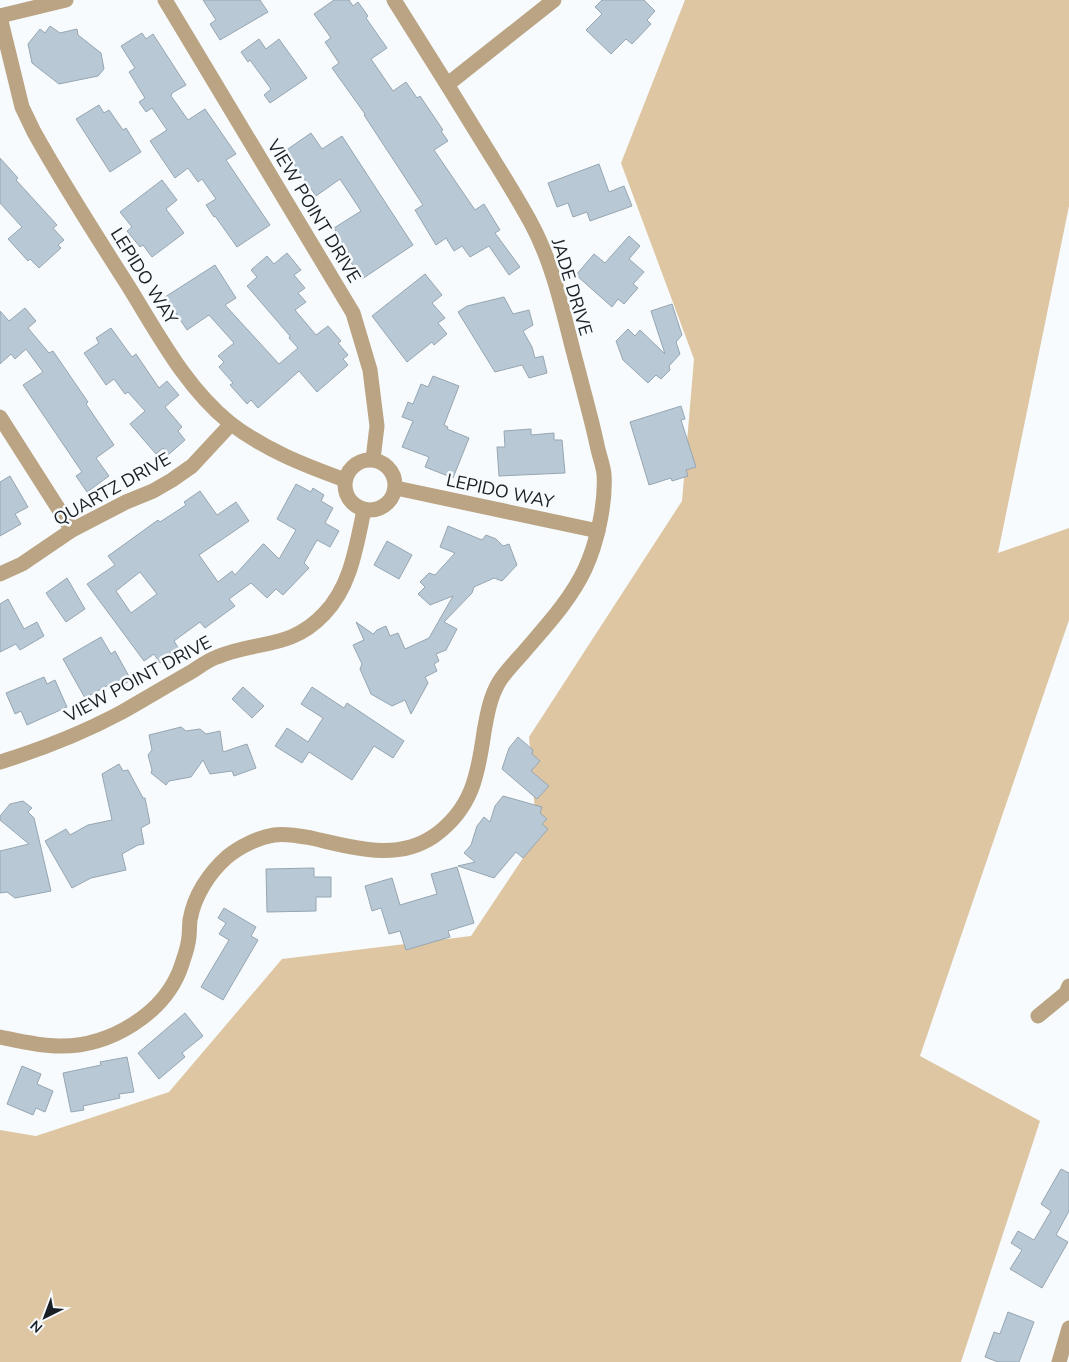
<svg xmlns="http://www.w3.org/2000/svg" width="1069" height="1362" viewBox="0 0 1069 1362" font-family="'Nunito Sans',sans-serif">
	<rect width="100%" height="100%" fill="#f7fbfd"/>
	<!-- green -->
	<path fill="#dec6a3" d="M685 0H1069V206L998 553 1069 528V620L920 1056 1040 1121 961 1362H0V1130L36 1136 169 1092 282 959 471 936 537 837 529 737 682 501 694 359 621 163Z"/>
	<!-- building -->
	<g fill="#b8c8d5" stroke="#96a6b2" fill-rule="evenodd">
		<path d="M203 0H260L268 12 220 40 210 24 216 20Z"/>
		<path d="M334 0H349L353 6 358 2 368 16 366 18 387 48 371 59 393 91 406 82 417 98 420 96 443 130 441 131 448 141 434 150 475 210 484 204 500 230 495 233 520 267 509 275 489 246 470 257 462 246 454 251 446 238 436 245 415 210 423 205 364 115 365 114 332 68 339 63 325 42 331 38 314 14Z"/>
		<path d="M602 0H644L655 11 647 20 651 24 632 44 626 39 611 54 586 30 602 14 595 7Z"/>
		<path d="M50 26 60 33 77 29 78 35 101 53 104 69 98 76 59 84 32 63 28 44 40 29 45 33Z"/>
		<path d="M142 33 146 39 153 34 186 85 172 93 171 96 188 120 205 109 236 154 226 160 270 225 237 247 215 216 214 217 206 205 216 199 202 179 198 182 188 168 175 178 150 141 167 130 152 108 146 112 139 102 145 98 129 72 135 68 121 46Z"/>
		<path d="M259 39 266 49 279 39 307 78 270 103 264 95 271 89 250 60 248 62 241 52Z"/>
		<path d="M99 105 104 113 109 110 123 130 126 128 141 152 110 172 76 119Z"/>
		<path d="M311 133 322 149 342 136 413 245 362 279 336 240 340 238 334 228 361 211 340 179 316 196 285 151Z"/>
		<path d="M0 158 18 178 16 180 57 225 53 228 64 240 58 245 61 248 39 268 30 259 28 261 8 239 22 227 0 203Z"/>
		<path d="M599 164 609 192 624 186 632 206 590 221 587 212 573 217 568 203 557 207 548 183Z"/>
		<path d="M162 180 177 200 166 209 184 233 152 257 143 245 140 247 127 231 132 227 120 212Z"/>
		<path d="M629 236 640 246 629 259 644 272 633 284 638 288 624 304 618 299 612 307 576 275 594 254 605 263Z"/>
		<path d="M287 253 301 270 294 275 305 288 298 293 306 302 295 310 316 335 328 326 341 341 338 343 348 355 343 359 348 365 317 392 299 371 258 408 251 400 247 404 230 385 233 383 219 367 224 362 218 356 234 343 209 315 187 330 165 297 215 265 236 298 225 305 279 364 298 348 289 338 290 336 247 286 257 277 251 270 267 256 274 264Z"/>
		<path d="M425 274 442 295 432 303 445 318 438 323 447 334 434 345 432 342 407 362 372 316Z"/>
		<path d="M504 297 513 314 529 310 533 325 523 331 532 347 535 358 543 356 547 373 529 378 522 365 495 372 458 312 467 306Z"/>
		<path d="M672 304 682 335 676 342 680 354 669 366 670 370 661 379 656 375 648 383 623 360 616 341 628 329 635 336 640 330 665 354 651 311Z"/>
		<path d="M25 308 36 321 28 328 49 353 53 351 88 402 86 404 114 445 96 458 109 476 87 492 76 476 82 472 23 385 43 372 26 349 15 359 11 354 0 364V311L9 321Z"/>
		<path d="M111 328 132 357 136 354 159 388 167 381 179 395 165 407 182 427 178 431 185 440 168 455 163 448 156 454 130 424 145 411 128 392 125 394 114 379 106 385 84 353 99 343 96 338Z"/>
		<path d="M433 376 459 386 444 425 448 427 447 429 469 438 453 478 425 467 429 457 402 447 413 421 402 417 408 402 413 404 421 384 428 387Z"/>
		<path d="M681 406 685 419 681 420 696 467 686 470 688 476 672 481 671 478 649 485 630 422Z"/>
		<path d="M531 429V435L554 433V440H562L565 473 499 476 497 447H505L504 431Z"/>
		<path d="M10 476 28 507 15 514 21 524 0 536V482Z"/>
		<path d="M296 484 311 492 313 488 324 495 321 501 333 508 325 523 339 531 330 547 317 540 304 563 309 568 283 595 276 589 267 598 251 583 229 599 235 606 205 628 200 622 174 641 179 649 160 663 154 654 144 661 87 584 115 565 108 556 158 520 160 522 186 505 184 502 200 491 217 515 236 502 249 521 199 555 218 582 232 571 235 575 263 544H264L279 559 296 530 277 519ZM140 572 157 594 131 613 116 591Z"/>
		<path d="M448 526 482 540 486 535 496 539 503 546 509 544 517 565 502 581 494 578 474 587 472 593 444 622 457 629 446 650 436 654 439 661 434 664 437 671 425 677 428 683 411 714 405 700 392 706 371 694 360 669 362 664 353 645 364 640 356 622 373 634 377 630 386 626 390 636 398 633 405 649 429 638 453 596 430 605 418 594 425 587 420 582 429 573 435 575 455 553 440 547Z"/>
		<path d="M387 541 412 555 399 579 374 565Z"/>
		<path d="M67 578 85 609 66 622 46 593Z"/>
		<path d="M8 599 24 629 37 622 44 636 20 650 16 644 0 652V604Z"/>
		<path d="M101 637 111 654 115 651 131 680 116 689 112 683 85 698 63 659Z"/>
		<path d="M44 677 47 684 55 680 67 707 27 725 21 711 15 714 6 693Z"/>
		<path d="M243 687 264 706 252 718 232 699Z"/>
		<path d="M312 687 344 708 347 703 404 741 393 758 374 746 352 780 309 752 302 763 275 746 287 728 308 742 323 718 301 704Z"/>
		<path d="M181 727 186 731 200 729 206 734 220 731 223 752 247 744 256 768 234 776 232 771 210 774 203 760 191 777 169 781 166 785 151 773 152 770 148 755 152 750 149 735Z"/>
		<path d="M518 737 533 750 532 754 540 761 531 771 549 786 537 799 502 769 509 748Z"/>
		<path d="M119 764 123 771 128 770 143 798H145L150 823 141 828 144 844 138 845 122 854 126 870 91 878 72 888 45 841 66 829 70 835 88 825 112 820 102 774Z"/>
		<path d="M503 796 542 807 540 813 547 819 542 824 548 829 523 858 516 852 494 878 458 866 475 862 464 853 471 845 477 826 484 817 490 822 495 806Z"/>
		<path d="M23 801 32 808 28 812 34 818 51 891 15 898 7 892 0 893V851L29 844 0 820V816L10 804Z"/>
		<path d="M457 867 474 923 448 931 450 937 406 950 400 931 389 934 381 908 372 911 365 886 392 878 400 905 437 894 431 874Z"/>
		<path d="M314 868V877H331V897H316V911L267 912 266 869Z"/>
		<path d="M224 908 256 927 251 936 258 940 223 1000 201 987 229 940 219 934 226 923 218 918Z"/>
		<path d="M185 1013 203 1036 182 1053 185 1057 159 1079 138 1053Z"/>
		<path d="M127 1057 134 1092 119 1094 120 1098 83 1106 84 1110 71 1112 63 1073 101 1065 100 1062Z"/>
		<path d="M22 1066 41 1074 37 1084 53 1091 45 1112 36 1108 33 1115 7 1104Z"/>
		<path d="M1061 1169 1069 1173V1211L1056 1235 1068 1242 1042 1288 1010 1269 1022 1250 1011 1243 1018 1231 1034 1240 1051 1211 1041 1204Z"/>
		<path d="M1008 1312 1034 1322 1019 1362H998L985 1357 994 1332 1000 1334Z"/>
	</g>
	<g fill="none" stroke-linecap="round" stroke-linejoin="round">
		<!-- minor -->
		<g stroke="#baa483" stroke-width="15">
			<path d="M165 0 353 313 370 370 377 426 373 459"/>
			<path d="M0 16 66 0"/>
			<path d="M0 17 22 107 34 132C63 184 95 234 127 284 157 332 185 387 230 423 265 450 304 465 345 480"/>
			<path d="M448 84 554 0"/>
			<path d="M0 417 72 530"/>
			<circle cx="370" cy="485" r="25"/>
			<path d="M396 488 598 531"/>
			<path d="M0 574 22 564 72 530 126 502 153 491 172 480 192 466 231 424"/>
			<path d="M0 762C42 749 83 733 122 712 145 699 168 685 191 672 199 667 208 660 217 657 257 640 290 650 324 614 351 586 356 547 364 510"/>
			<path d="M1038 1016 1066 993 1069 986"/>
			<path d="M0 1037C19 1041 39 1046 59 1046 109 1047 166 1014 182 964 184 957 187 950 188 943 190 935 189 928 190 920 194 896 209 873 227 857 239 847 259 837 274 835 286 833 300 836 311 838 352 847 396 862 434 836 472 809 478 775 484 732 487 715 490 697 499 682 505 672 515 662 523 653 545 627 570 601 585 569 597 543 606 503 604 474 603 465 599 455 597 445 592 421 585 397 579 373 565 323 556 269 531 223 517 197 501 172 485 146 455 97 425 49 394 0"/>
			<path d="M1059 1362 1069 1328"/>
		</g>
	</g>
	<g text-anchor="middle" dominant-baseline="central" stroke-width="5" stroke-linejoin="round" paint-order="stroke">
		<!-- street labels -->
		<g font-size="18" fill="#191f24" stroke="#f7fbfd">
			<text transform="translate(314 211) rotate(59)">VIEW POINT DRIVE</text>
			<text transform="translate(144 276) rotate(58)">LEPIDO WAY</text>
			<text transform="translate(572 287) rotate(73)">JADE DRIVE</text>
			<text transform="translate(112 489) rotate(-29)">QUARTZ DRIVE</text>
			<text transform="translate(500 491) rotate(12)">LEPIDO WAY</text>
			<text transform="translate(138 679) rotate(-28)">VIEW POINT DRIVE</text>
		</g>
	</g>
	<!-- north arrow -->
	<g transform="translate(45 1317) rotate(222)" stroke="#f7fbfd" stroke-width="4" paint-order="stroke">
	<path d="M0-4L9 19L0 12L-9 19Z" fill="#191f24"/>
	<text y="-8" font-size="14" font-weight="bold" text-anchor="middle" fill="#191f24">N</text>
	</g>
</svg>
